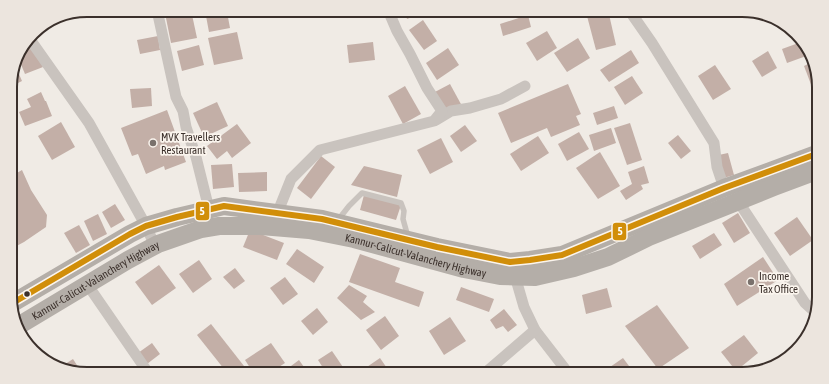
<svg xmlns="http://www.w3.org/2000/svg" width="829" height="384" viewBox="0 0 829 384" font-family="'Asap Condensed',sans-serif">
	<rect width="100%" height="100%" fill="#f0ebe5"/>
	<!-- building -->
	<g fill="#c3afa7">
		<path d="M180 10H191L197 38 171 43 165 13Z"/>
		<path d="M404 10H422L423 13 407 19Z"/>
		<path d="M436 10H448L440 15Z"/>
		<path d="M561 10H571L563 14Z"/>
		<path d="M608 10 616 45 596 50 587 16Z"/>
		<path d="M227 12 230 28 209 32 206 16Z"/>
		<path d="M528 15 531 27 503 36 500 24Z"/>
		<path d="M423 20 437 41 424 50 409 30Z"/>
		<path d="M547 31 557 48 537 61 526 43Z"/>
		<path d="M237 32 243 59 214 65 208 38Z"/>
		<path d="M158 36 160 50 140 54 137 40Z"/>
		<path d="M578 38 590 58 567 72 554 53Z"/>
		<path d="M804 41 809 55 787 63 782 49Z"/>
		<path d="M373 42 375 60 349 63 347 45Z"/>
		<path d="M199 45 204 65 182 71 177 51Z"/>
		<path d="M34 46 43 67 25 74 17 55 18 53Z"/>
		<path d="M448 48 459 65 437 80 426 63Z"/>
		<path d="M631 50 639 63 609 82 600 70Z"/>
		<path d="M768 51 777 68 762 77 752 61Z"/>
		<path d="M812 62 818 77V84L812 87 804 66Z"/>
		<path d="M15 65 22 81 10 87V82Z"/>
		<path d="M715 65 731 89 713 100 698 76Z"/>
		<path d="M632 76 643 93 625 105 614 87Z"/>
		<path d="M450 84 462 106 445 115 433 93Z"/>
		<path d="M568 84 581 114 576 116 580 125 551 137 547 128 511 143 498 113Z"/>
		<path d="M405 86 421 114 403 124 388 96Z"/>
		<path d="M151 88 152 106 132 108 130 89Z"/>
		<path d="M41 92 45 101H46L52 116 25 126 19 112 31 107 27 99Z"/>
		<path d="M217 102 228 126 204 137 193 113Z"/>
		<path d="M614 106 618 118 597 125 593 113Z"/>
		<path d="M167 110 186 162 165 170 164 166 146 174 138 154 132 156 121 128Z"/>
		<path d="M61 122 75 147 52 160 38 136Z"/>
		<path d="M630 123 642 160 627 165 614 128Z"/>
		<path d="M237 124 251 143 232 158 227 151 217 159 207 146Z"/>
		<path d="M465 125 477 141 461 152 450 136Z"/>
		<path d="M611 128 616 143 594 151 589 135Z"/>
		<path d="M579 132 589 149 567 161 558 144Z"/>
		<path d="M678 135 691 151 681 159 668 143Z"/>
		<path d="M538 136 549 153 521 171 510 154Z"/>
		<path d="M441 138 453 162 430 174 417 150Z"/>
		<path d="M600 152 620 186 598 199 576 168Z"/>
		<path d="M728 153 734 175 720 179 714 156Z"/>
		<path d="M321 156 335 167 311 199 297 188Z"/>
		<path d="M232 164 234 187 213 189 211 165Z"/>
		<path d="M364 166 402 175 397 197 351 185Z"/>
		<path d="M644 166 649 183 641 185 643 189 626 200 620 191 632 184 628 172Z"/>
		<path d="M22 170 31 190 47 215 46 227 24 242 11 249 10 177Z"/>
		<path d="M267 172V191L239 192 238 173Z"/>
		<path d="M364 195 401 205 396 220 360 210Z"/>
		<path d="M115 204 125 220 111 228 102 212Z"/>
		<path d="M738 213 750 233 734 243 722 223Z"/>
		<path d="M98 214 107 234 93 241 84 221Z"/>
		<path d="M797 217 813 240 790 256 774 233Z"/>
		<path d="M79 225 90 245 76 253 64 233Z"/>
		<path d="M250 230 284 243 277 260 243 247Z"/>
		<path d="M714 233 722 245 700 259 692 246Z"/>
		<path d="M297 249 324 267 314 283 286 264Z"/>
		<path d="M360 254 400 268 395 282 424 292 419 307 349 282Z"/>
		<path d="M763 257 778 280 737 306 724 284Z"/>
		<path d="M199 260 212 279 193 293 179 274Z"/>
		<path d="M159 265 176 288 152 305 135 282Z"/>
		<path d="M235 268 245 281 234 289 223 277Z"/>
		<path d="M285 277 298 294 283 305 270 288Z"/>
		<path d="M349 285 367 296 363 302 375 312 361 320 337 298Z"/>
		<path d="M461 287 494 299 489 312 456 300Z"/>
		<path d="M607 288 612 307 586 314 582 295Z"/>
		<path d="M657 305 689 348 658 369 625 326Z"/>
		<path d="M317 308 328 322 313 335 301 321Z"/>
		<path d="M504 309 517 325 508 332 503 326 496 329 490 320Z"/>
		<path d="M385 316 399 336 381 350 366 330Z"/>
		<path d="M450 317 466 341 444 355 429 331Z"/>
		<path d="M211 324 244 366 234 374H228L197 335Z"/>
		<path d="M744 335 758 353 736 371 721 352Z"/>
		<path d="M152 343 160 354 147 364 138 353Z"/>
		<path d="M271 343 285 363 268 374H254L245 360Z"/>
		<path d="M332 351 345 370 339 374H327L318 360Z"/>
		<path d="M380 358 391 374H362L361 371Z"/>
		<path d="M623 358 635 374H600Z"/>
		<path d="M73 359 82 373 59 368Z"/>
		<path d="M299 360 309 374H290L287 369Z"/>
	</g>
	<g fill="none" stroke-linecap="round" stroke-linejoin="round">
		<!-- service -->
		<path stroke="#c9c3be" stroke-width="5.5" d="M338 220 349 206 362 193 401 203 404 211 403 219 408 237"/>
		<!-- minor -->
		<g stroke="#c9c3be" stroke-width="11">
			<path d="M157 10 176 97 183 111 186 127 196 157 209 209"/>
			<path d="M629 10 652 43 714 143 717 167 724 188"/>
			<path d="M29 38 89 123 146 226 155 246"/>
			<path d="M436 120 451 111 470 108 501 99 525 86"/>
			<path d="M738 201 805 303 816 313"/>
			<path d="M279 209 291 179 320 150 434 121 442 111 427 88 410 54 397 31 388 10"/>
			<path d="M515 276 524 307 535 330 569 374"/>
			<path d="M87 284 149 374"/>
			<path d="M484 374 535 330"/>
		</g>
		<!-- trunk -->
		<g stroke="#b4aea8" stroke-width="18">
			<path d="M11 304 130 234 146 226 177 217 224 206 322 219 437 247 510 262 530 260 562 255 724 188 819 153"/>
			<path id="s1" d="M18 326 128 260 158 244 201 229 219 226H261L309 230 354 239 464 269 500 276 535 277 574 268 608 257 649 237 774 187 819 170"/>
		</g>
		<defs>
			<path id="bus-1" d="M11 304 130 234 146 226 177 217 224 206 322 219 437 247 510 262 530 260 562 255 724 188 819 153"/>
		</defs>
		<!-- bus-1 casing -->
		<use href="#bus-1" stroke="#fbf5ee" stroke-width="9"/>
		<!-- bus-1 -->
		<use href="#bus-1" stroke="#d18e09" stroke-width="6"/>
	</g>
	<!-- markers -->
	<g fill="#7a716c" stroke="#fbf5ee" stroke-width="1.5">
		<circle cx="153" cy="143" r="4"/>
		<circle cx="751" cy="282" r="4"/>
	</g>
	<circle fill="#3b302b" stroke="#fbf5ee" stroke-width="1.5" cx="27" cy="294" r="3.5"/>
	<g text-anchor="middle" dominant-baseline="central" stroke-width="3.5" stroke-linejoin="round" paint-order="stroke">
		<!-- poi labels -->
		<g font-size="11" fill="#3b302b" stroke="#fbf5ee" text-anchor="start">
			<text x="161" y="137">MVK Travellers<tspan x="161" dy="13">Restaurant</tspan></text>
			<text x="759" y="276">Income<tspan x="759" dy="13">Tax Office</tspan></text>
		</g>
		<!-- street labels -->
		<g font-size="11" fill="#3b302b" stroke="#fbf5ee">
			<text stroke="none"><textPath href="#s1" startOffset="426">Kannur-Calicut-Valanchery Highway</textPath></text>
			<text stroke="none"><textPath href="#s1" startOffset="90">Kannur-Calicut-Valanchery Highway</textPath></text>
		</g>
	</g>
	<!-- crop -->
	<path d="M0 0H829V384H0ZM87 17H742A70 70 0 0 1 812 87V297A70 70 0 0 1 742 367H87A70 70 0 0 1 17 297V87A70 70 0 0 1 87 17Z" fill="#ece5de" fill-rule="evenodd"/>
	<path fill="none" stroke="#3b302b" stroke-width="2" d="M87 17H742A70 70 0 0 1 812 87V297A70 70 0 0 1 742 367H87A70 70 0 0 1 17 297V87A70 70 0 0 1 87 17Z"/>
	<g stroke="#fbf5ee" stroke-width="1.5">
		<rect x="195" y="201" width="15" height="20" rx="4" fill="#d18e09"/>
		<rect x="612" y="222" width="15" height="19" rx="4" fill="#d18e09"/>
	</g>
	<g font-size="11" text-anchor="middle" font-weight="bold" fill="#fff">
		<text x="202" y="215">5</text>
		<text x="620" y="235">5</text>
	</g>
</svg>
